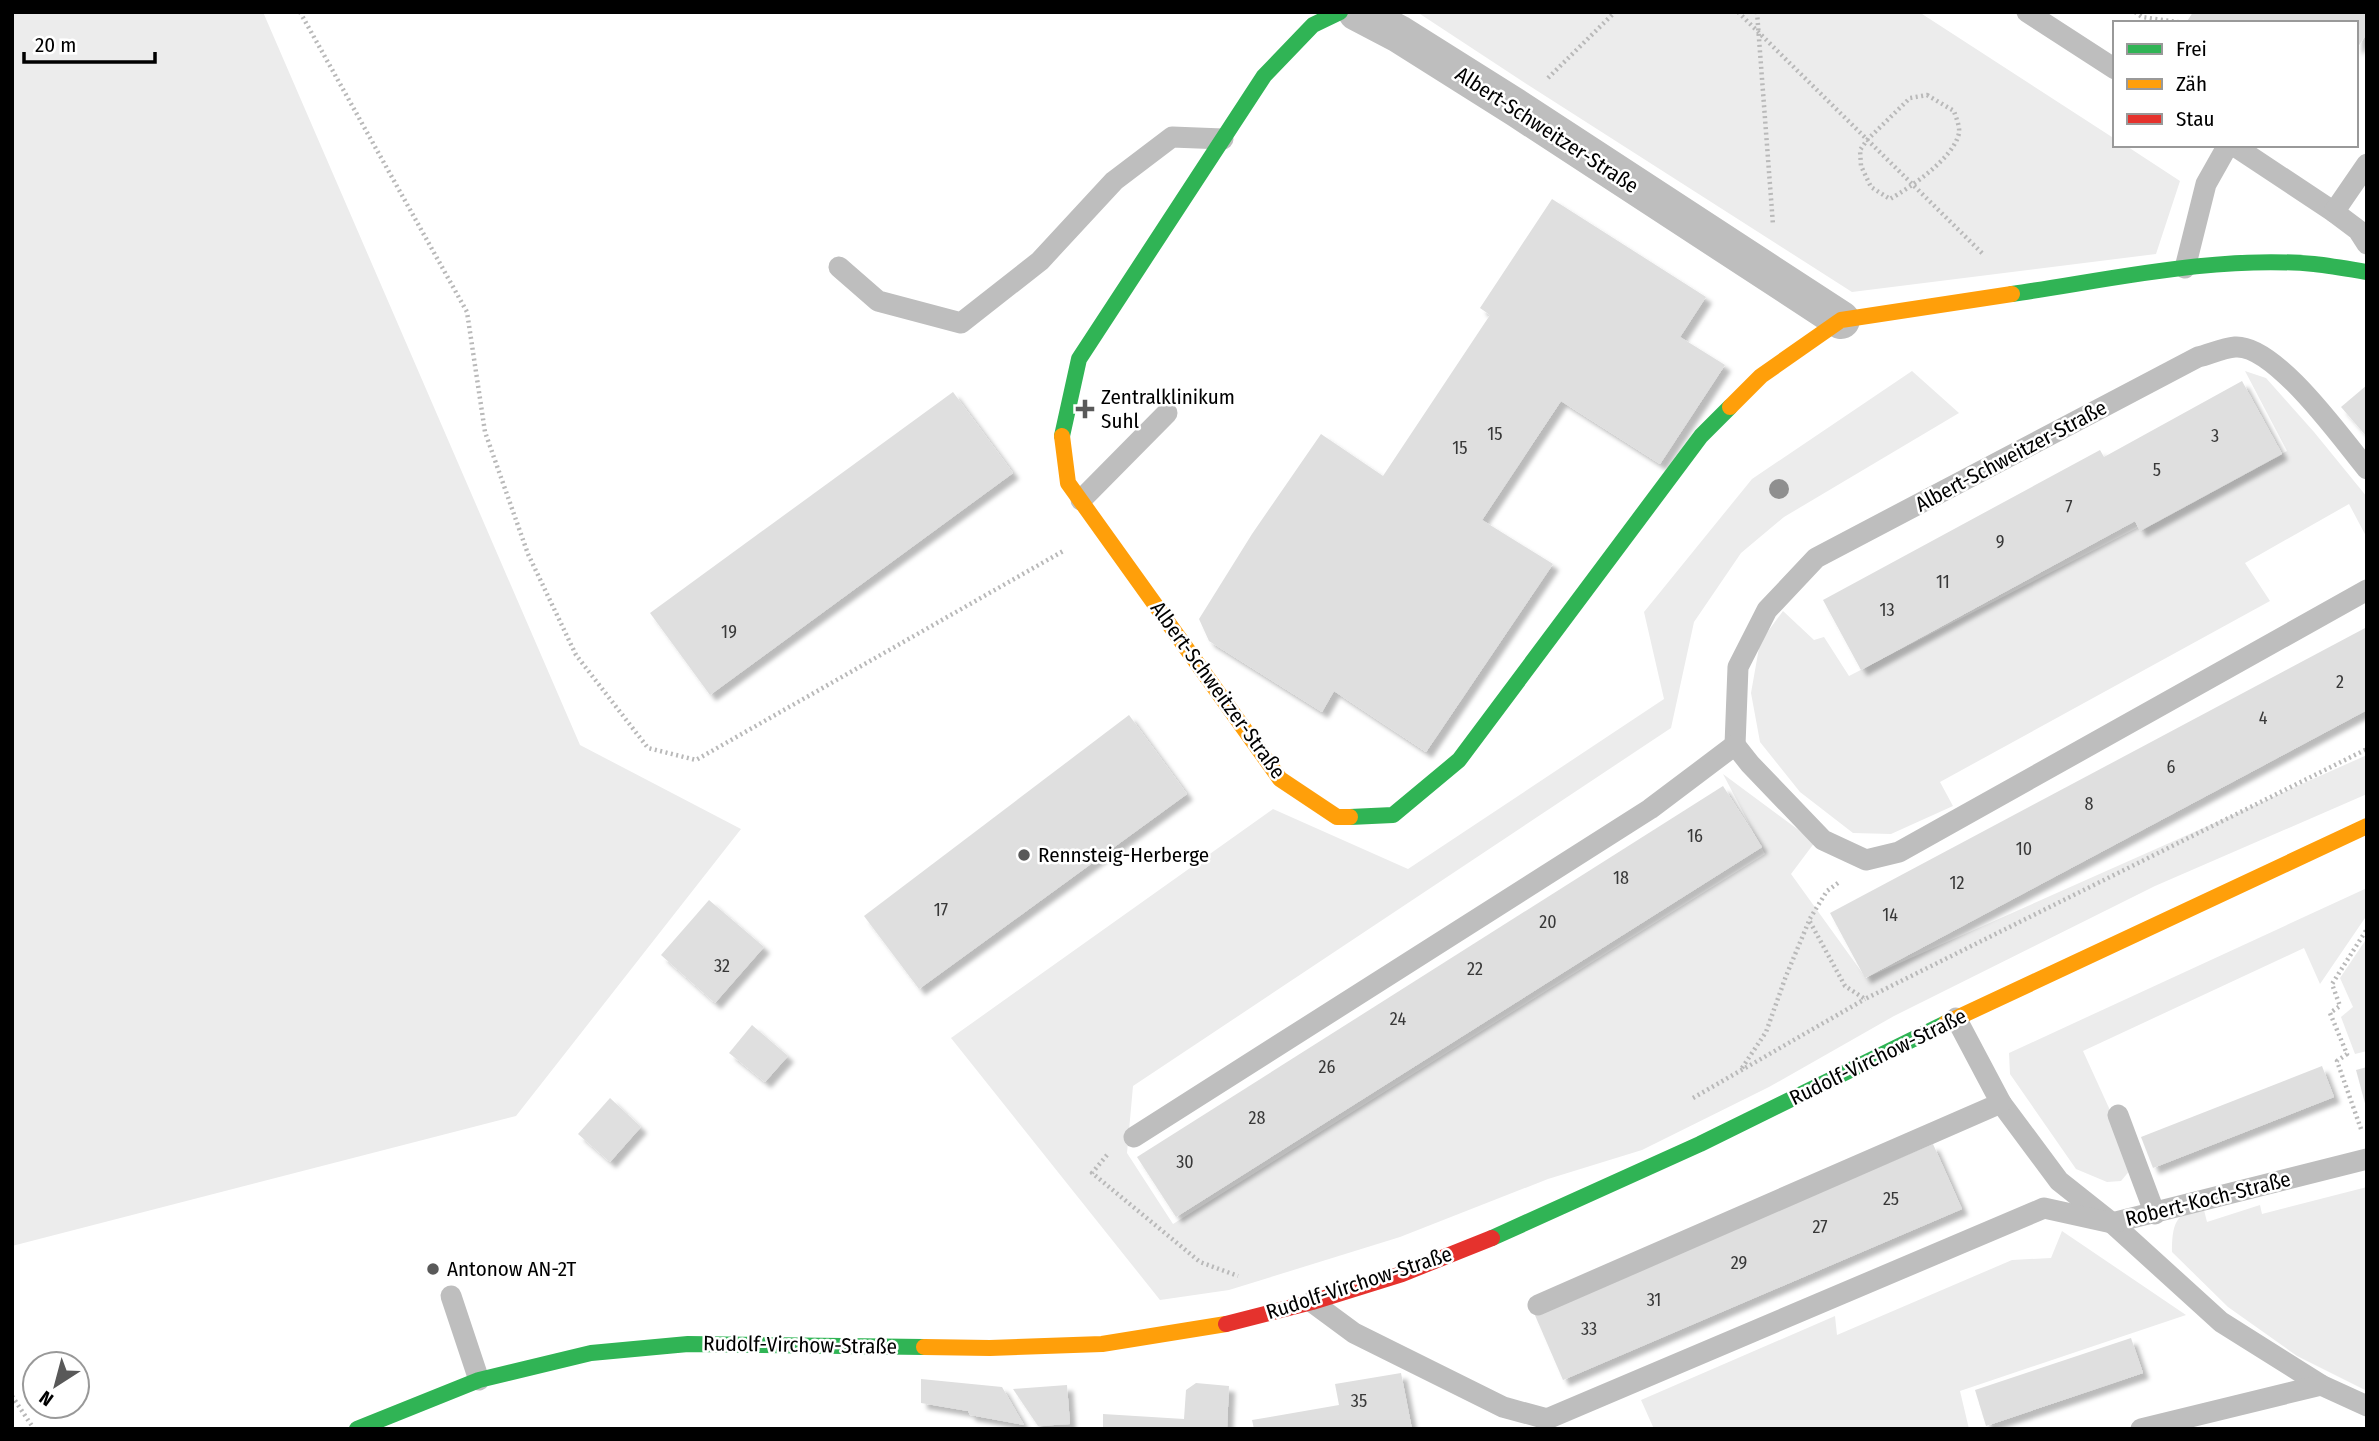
<svg xmlns="http://www.w3.org/2000/svg" width="2379" height="1441" viewBox="0 0 2379 1441" font-family="'Fira Sans Condensed',sans-serif">
	<defs>
		<filter id="shadow"><feDropShadow dx="6" dy="6" stdDeviation="2" flood-color="#0004"/></filter>
	</defs>
	<rect width="100%" height="100%" fill="#fff"/>
	<!-- green -->
	<g fill="#ececec">
		<path d="M12 12H263L580 745 741 829 516 1116 12 1246Z"/>
		<path d="M1417 12H1919L2115 139V145H2125L2180 181 2156 254 1852 292 1525 83Z"/>
		<path d="M1912 371 1959 413 1784 517 1741 553 1694 622 1671 728 1133 1086 1127 1153 1173 1224 1765 854 1723 774 1815 842 1791 874 1866 978 2367 755V794L2155 886 1894 1016 1769 1087 1642 1150 1548 1179 1400 1237 1229 1290 1160 1300 951 1038 1273 809 1408 869 1664 699 1644 612 1752 479Z"/>
		<path d="M2245 371 2266 378 2314 432 2367 497V538L2349 504 2245 563 2270 601 1940 782 1953 806 1891 834 1853 833 1800 792 1760 742 1751 693 1760 642 1783 611 1814 640 1824 637 1849 676 2287 451Z"/>
		<path d="M2367 888V915L2320 984 2304 948 2083 1051 2114 1119 2131 1169 2121 1181 2107 1182 2076 1169 2010 1074 2009 1053Z"/>
		<path d="M2367 938V1051L2355 1054 2341 1017 2353 1007 2340 978Z"/>
		<path d="M2367 1187V1391L2297 1356 2228 1307 2172 1252C2172 1226 2175 1211 2203 1206L2207 1222 2260 1205 2262 1214Z"/>
		<path d="M2062 1231 2186 1315 1960 1391 1969 1429H1654L1641 1400 1835 1316 1837 1335 2012 1260 2051 1258Z"/>
	</g>
	<!-- building -->
	<g fill="#dfdfdf" filter="url(#shadow)">
		<path d="M2193 12H2367V33L2356 50V23H2269L2263 19 2261 23H2186Z"/>
		<path d="M1552 199 1706 297 1680 337 1725 365 1660 464 1561 401 1482 520 1553 564 1426 752 1334 691 1322 712 1209 641 1199 619 1252 534 1321 434 1383 476 1490 315 1480 308Z"/>
		<path d="M2242 381 2282 454 2140 531 2135 521 1861 670 1823 600 2100 450 2104 457Z"/>
		<path d="M2367 385V437L2341 407Z"/>
		<path d="M953 392 1013 473 710 695 650 613Z"/>
		<path d="M2367 627V710L1865 978 1830 913Z"/>
		<path d="M1129 715 1187 794 919 989 864 916Z"/>
		<path d="M1723 786 1762 847 1176 1217 1137 1157Z"/>
		<path d="M709 900 764 947 715 1003 661 955Z"/>
		<path d="M752 1025 788 1056 765 1082 729 1053Z"/>
		<path d="M2322 1066 2334 1097 2153 1168 2141 1137Z"/>
		<path d="M2367 1067V1107H2366L2356 1070Z"/>
		<path d="M610 1098 641 1127 610 1162 578 1134Z"/>
		<path d="M1933 1144 1962 1209 1563 1380 1534 1313Z"/>
		<path d="M2131 1338 2143 1373 1986 1426 1975 1390Z"/>
		<path d="M1401 1373 1412 1429H1254L1252 1420 1339 1405 1335 1384Z"/>
		<path d="M921 1379 1002 1387 1024 1425 970 1415 968 1411 921 1403Z"/>
		<path d="M1196 1383 1229 1386 1227 1429H1103V1414L1184 1419 1186 1390Z"/>
		<path d="M1067 1385 1070 1424 1038 1426 1013 1389Z"/>
	</g>
	<g fill="none" stroke-linecap="round" stroke-linejoin="round">
		<!-- path -->
		<g stroke="#b9b9b9" stroke-width="4.5" stroke-dasharray="2 3.5" stroke-linecap="butt">
			<path d="M300 12 467 312 485 432 528 554 576 655 648 748 696 760 1065 550"/>
			<path d="M1738 12 1984 255"/>
			<path d="M1757 12 1773 225"/>
			<path d="M2135 12 2142 17 2184 23"/>
			<path d="M1548 78 1615 12"/>
			<path d="M1927 95 1954 111C1956 118 1960 126 1959 133 1954 158 1911 187 1890 199L1871 187 1861 166 1860 150 1867 140 1910 98Z"/>
			<path d="M1838 883 1827 891 1809 920 1845 986 1865 999 2367 749"/>
			<path d="M1742 1068 1766 1032 1786 976 1809 921"/>
			<path d="M1693 1098 1865 999"/>
			<path d="M2361 1129 2337 1061 2347 1054 2330 1013 2340 1006 2332 984 2367 929"/>
			<path d="M1107 1155 1092 1173 1200 1262 1238 1276"/>
			<path d="M12 1396 34 1429"/>
		</g>
		<!-- lane -->
		<g stroke="#bebebe" stroke-width="21">
			<path d="M2027 12 2115 69"/>
			<path d="M2233 145 2334 212 2358 230 2367 244"/>
			<path d="M2334 212 2367 164"/>
			<path d="M839 267 878 301 961 323 1040 261 1114 181 1172 137 1223 139"/>
			<path d="M2185 268 2206 184 2228 145"/>
			<path d="M1081 500 1167 413"/>
			<path d="M1735 745 1738 667 1767 610 1816 558 2198 357C2210 354 2223 348 2235 347 2275 344 2342 439 2367 469"/>
			<path d="M2001 1103 2059 1181 2112 1223 2221 1322 2321 1385 2367 1406"/>
			<path d="M2118 1115 2155 1214"/>
			<path d="M1134 1137 1650 809 1735 745 1750 764 1823 840 1866 860 1899 852 2367 590"/>
			<path d="M451 1296 479 1380"/>
			<path d="M1312 1302 1354 1333 1503 1407 1547 1419 2044 1208 2112 1223 2367 1159"/>
			<path d="M1538 1305 2001 1103 1956 1018"/>
			<path d="M2141 1429 2321 1385"/>
		</g>
		<!-- street -->
		<path stroke="#bebebe" stroke-width="38" d="M1357 12 1399 34 1518 109 1841 320"/>
		<!-- fast -->
		<g stroke="#30b455" stroke-width="16">
			<path d="M2012 294C2108 280 2217 255 2314 264 2332 266 2349 269 2367 272"/>
			<path d="M1062 436 1079 359 1264 76 1313 25 1340 12"/>
			<path d="M1350 817 1393 815 1459 760 1701 436 1730 407"/>
			<path d="M1492 1238 1700 1144 1946 1023"/>
			<path d="M357 1429 479 1380 591 1353 688 1344 924 1347"/>
		</g>
		<!-- slow -->
		<g stroke="#ff9f0a" stroke-width="16">
			<path d="M1730 407 1761 376 1841 320 2012 294"/>
			<path d="M1062 436 1068 483 1280 779 1337 817H1350"/>
			<path d="M1946 1023 2367 826"/>
			<path d="M924 1347 990 1348 1102 1344 1226 1324"/>
		</g>
		<!-- jam -->
		<path stroke="#e5322d" stroke-width="16" d="M1226 1324 1312 1302 1402 1274 1492 1238"/>
	</g>
	<!-- trees -->
	<circle fill="#8f8f8f" cx="1779" cy="489" r="10"/>
	<!-- markers -->
	<g fill="#595959" stroke="#fff" stroke-width="2.5">
		<path d="M1081.5 398.5h7v7h7v7h-7v7h-7v-7h-7v-7h7z"/>
		<circle cx="1024" cy="855" r="7"/>
		<circle cx="433" cy="1269" r="7"/>
	</g>
	<g text-anchor="middle" dominant-baseline="central" stroke-width="5" stroke-linejoin="round" paint-order="stroke">
		<!-- number labels -->
		<g font-size="18" fill="#383838">
			<text x="1495" y="434">15</text>
			<text x="2215" y="436">3</text>
			<text x="1460" y="448">15</text>
			<text x="2157" y="470">5</text>
			<text x="2069" y="507">7</text>
			<text x="2000" y="542">9</text>
			<text x="1943" y="582">11</text>
			<text x="1887" y="610">13</text>
			<text x="729" y="632">19</text>
			<text x="2340" y="682">2</text>
			<text x="2263" y="718">4</text>
			<text x="2171" y="767">6</text>
			<text x="2089" y="804">8</text>
			<text x="1695" y="836">16</text>
			<text x="2024" y="849">10</text>
			<text x="1621" y="878">18</text>
			<text x="1957" y="883">12</text>
			<text x="941" y="910">17</text>
			<text x="1890" y="915">14</text>
			<text x="1548" y="922">20</text>
			<text x="722" y="966">32</text>
			<text x="1475" y="969">22</text>
			<text x="1398" y="1019">24</text>
			<text x="1327" y="1067">26</text>
			<text x="1257" y="1118">28</text>
			<text x="1185" y="1162">30</text>
			<text x="1891" y="1199">25</text>
			<text x="1820" y="1227">27</text>
			<text x="1739" y="1263">29</text>
			<text x="1654" y="1300">31</text>
			<text x="1589" y="1329">33</text>
			<text x="1359" y="1401">35</text>
		</g>
		<!-- street labels -->
		<g font-size="21" fill="#000" stroke="#fff">
			<text transform="translate(1547 130) rotate(33)">Albert-Schweitzer-Straße</text>
			<text transform="translate(2011 456) rotate(-28)">Albert-Schweitzer-Straße</text>
			<text transform="translate(1218 690) rotate(54)">Albert-Schweitzer-Straße</text>
			<text transform="translate(1878 1057) rotate(-26)">Rudolf-Virchow-Straße</text>
			<text transform="translate(2208 1199) rotate(-14)">Robert-Koch-Straße</text>
			<text transform="translate(1359 1283) rotate(-18)">Rudolf-Virchow-Straße</text>
			<text transform="translate(800 1345) rotate(1)">Rudolf-Virchow-Straße</text>
		</g>
		<!-- poi labels -->
		<g font-size="21" fill="#000" stroke="#fff" text-anchor="start">
			<text x="1101" y="397">Zentralklinikum<tspan x="1101" dy="24">Suhl</tspan></text>
			<text x="1038" y="855">Rennsteig-Herberge</text>
			<text x="447" y="1269">Antonow AN-2T</text>
		</g>
	</g>
	<!-- border -->
	<rect width="2379" height="1441" fill="none" stroke="#000000" stroke-width="28"/>
	<!-- legend -->
	<rect x="2113" y="21" width="245" height="126" fill="#ffffff" stroke="#999999" stroke-width="2"/>
	<rect x="2127" y="44" width="35" height="10" fill="#30b455" stroke="#999999" stroke-width="2"/>
	<text x="2176" y="56" font-size="21" fill="#000000">Frei</text>
	<rect x="2127" y="79" width="35" height="10" fill="#ff9f0a" stroke="#999999" stroke-width="2"/>
	<text x="2176" y="91" font-size="21" fill="#000000">Zäh</text>
	<rect x="2127" y="114" width="35" height="10" fill="#e5322d" stroke="#999999" stroke-width="2"/>
	<text x="2176" y="126" font-size="21" fill="#000000">Stau</text>
	<!-- north arrow -->
	<g transform="translate(56 1385) rotate(216)"><circle r="33" fill="#ffffff" stroke="#999999" stroke-width="2"/>
	<path d="M0-5L12 26L0 18L-12 26Z" fill="#595959"/>
	<text y="-10" font-size="19" font-weight="bold" text-anchor="middle" fill="#000000">N</text>
	</g>
	<!-- scale -->
	<path d="M24 52v10h131v-10" fill="none" stroke="#000000" stroke-width="3.5"/>
	<text x="35" y="52" font-size="21" fill="#000000" stroke="#ffffff" stroke-width="5" paint-order="stroke">20 m</text>
</svg>
